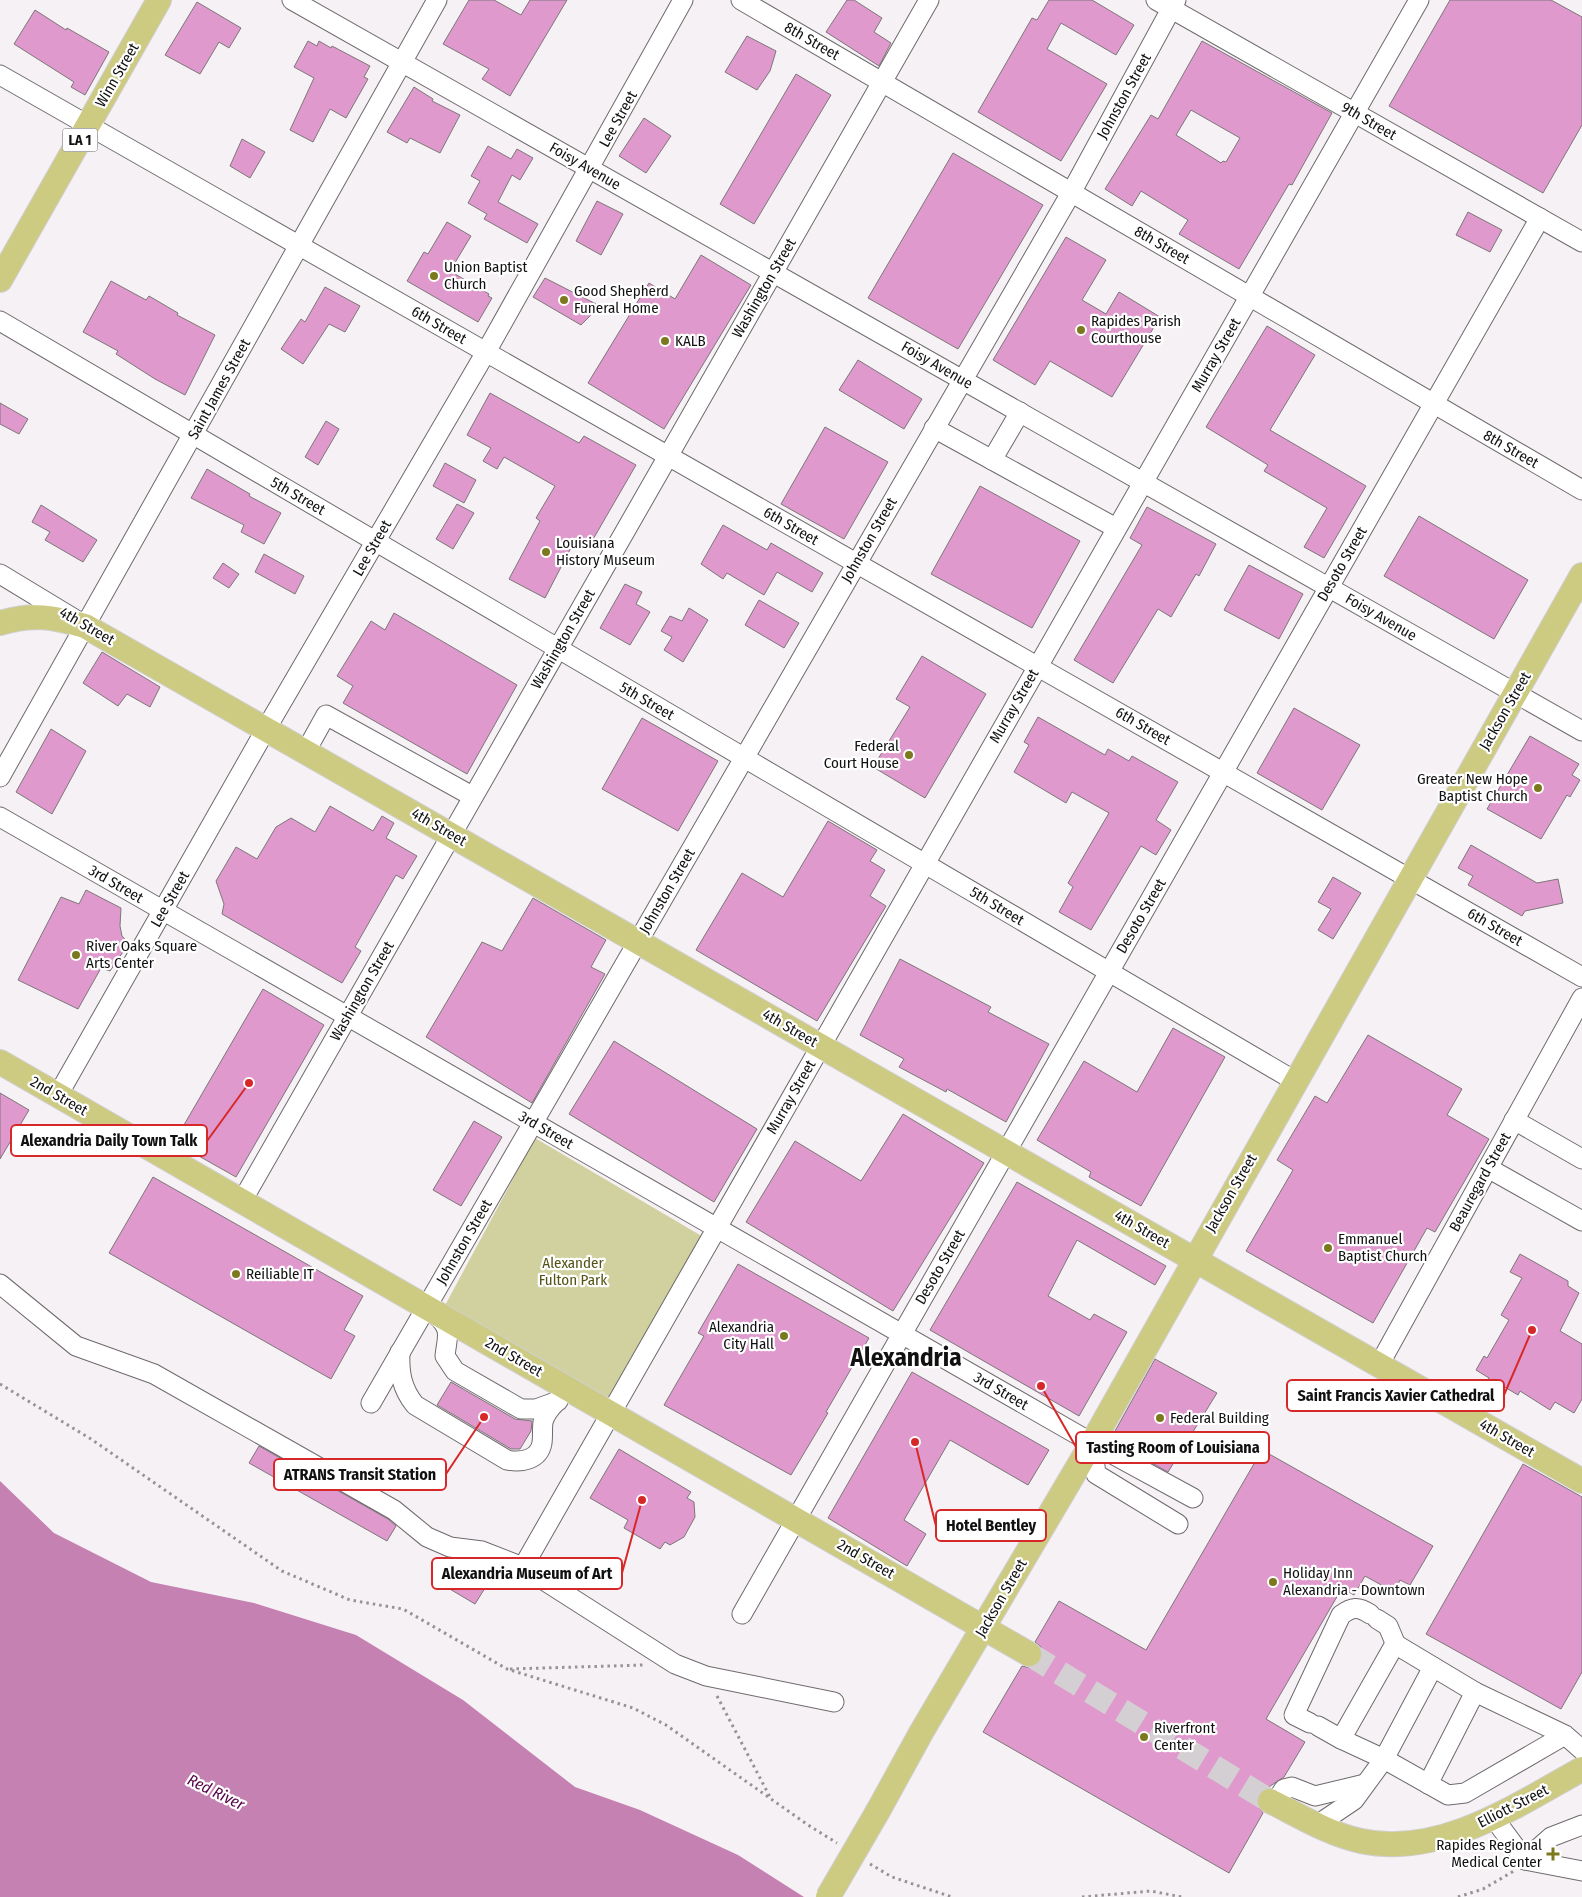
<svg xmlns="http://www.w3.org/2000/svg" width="1582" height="1897" viewBox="0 0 1582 1897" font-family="'Fira Sans Condensed',sans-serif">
	<rect width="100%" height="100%" fill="#f6f1f5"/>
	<!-- green -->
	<path fill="#d1d1a0" d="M535 1138 705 1238 609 1409 442 1311Z"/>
	<!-- water -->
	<path fill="#c581b2" d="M0 1481 54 1533 151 1582 254 1603 356 1635 463 1700 575 1787 640 1810 738 1855 804 1897H0Z"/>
	<!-- building -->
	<g fill="#df99cc" stroke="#7c777a" fill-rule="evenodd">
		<path d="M469 0H494L521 15 530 0H567L510 96 482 79 489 69 443 44Z"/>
		<path d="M847 0H854L882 18 874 32 891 43 879 66 826 32Z"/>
		<path d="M1049 0H1092L1134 25 1116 55 1061 23 1047 49 1107 84 1061 161 978 112 1032 18 1037 20Z"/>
		<path d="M1450 0H1551L1582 17V125L1543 193 1389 106Z"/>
		<path d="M197 2 241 28 229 48 219 42 200 74 165 55Z"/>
		<path d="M35 10 66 30 67 28 109 52 85 95 71 87 74 82 14 44Z"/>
		<path d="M747 36 776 51 770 71 757 90 725 72Z"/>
		<path d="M308 41 317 46 319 41 331 48 332 46 370 66 364 77 368 79 346 118 330 109 313 142 290 130 314 78 294 67Z"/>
		<path d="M1202 41 1332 113 1292 185 1289 184 1239 269 1179 234 1188 220 1141 191 1132 206 1105 189 1151 115 1158 119ZM1191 110 1240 138 1226 162 1223 161 1221 163 1176 135Z"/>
		<path d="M796 74 831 95 754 224 720 204Z"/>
		<path d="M414 87 433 99 432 101 460 115 440 153 410 138 407 143 387 132Z"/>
		<path d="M644 118 671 136 646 173 619 156Z"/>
		<path d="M242 139 265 152 250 178 230 166Z"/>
		<path d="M488 146 511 159 517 149 533 158 520 180 512 175 498 202 538 224 527 243 484 219 487 214 468 203 480 181 471 176Z"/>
		<path d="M953 153 1043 205 958 349 868 298Z"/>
		<path d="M597 201 623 214 601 255 576 241Z"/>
		<path d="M1468 212 1502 230 1490 252 1456 235Z"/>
		<path d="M447 222 471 236 450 271 489 294 488 296 492 298 478 322 407 281 424 252 428 254Z"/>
		<path d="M1066 237 1106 260 1082 300 1106 314 1119 292 1160 317 1112 397 1050 361 1035 385 993 360Z"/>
		<path d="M701 255 751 285 664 429 588 383 649 283 675 299Z"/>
		<path d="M545 278 596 304 592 314 581 325 533 297Z"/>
		<path d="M111 281 146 300 149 296 178 313 177 315 215 335 185 395 155 379 116 354 118 351 83 332Z"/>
		<path d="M325 287 360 306 345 332 329 324 303 364 281 349 301 319 305 322Z"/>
		<path d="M1267 326 1315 355 1270 430 1366 486 1324 558 1304 547 1327 508 1264 471 1268 465 1206 427Z"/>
		<path d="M858 360 922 399 904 429 839 390Z"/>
		<path d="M490 393 579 443 584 436 636 465 588 548 575 540 545 598 509 579 540 521 536 518 555 486 504 457 497 469 483 461 491 448 467 435Z"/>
		<path d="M0 403 28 419 19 434 0 424Z"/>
		<path d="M326 421 339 429 318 465 305 457Z"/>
		<path d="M825 427 888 462 844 539 781 504Z"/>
		<path d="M445 463 476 480 464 503 433 486Z"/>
		<path d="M207 469 250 494 249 496 281 513 264 544 241 532 244 525 191 498Z"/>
		<path d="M980 486 1080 541 1032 628 931 574Z"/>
		<path d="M457 504 474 513 453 549 436 539Z"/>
		<path d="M41 505 97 540 83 562 45 540 50 532 32 522Z"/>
		<path d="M1147 507 1216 544 1199 576 1196 574 1171 617 1158 609 1113 683 1074 660 1142 545 1130 538Z"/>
		<path d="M1419 516 1528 580 1494 639 1384 576Z"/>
		<path d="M723 525 767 550 771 543 823 573 812 592 777 572 764 595 727 573 723 579 701 564Z"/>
		<path d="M264 554 304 576 295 594 255 572Z"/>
		<path d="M223 563 239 574 229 588 213 578Z"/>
		<path d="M1249 565 1303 594 1279 639 1224 610Z"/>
		<path d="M625 584 642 592 636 604 650 612 630 645 600 628Z"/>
		<path d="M759 600 799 623 784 648 745 625Z"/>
		<path d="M689 608 708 620 683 662 664 650 672 637 661 631 670 616 682 621Z"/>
		<path d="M394 613 517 685 467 774 343 703 353 686 337 676 371 621 385 630Z"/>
		<path d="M102 652 160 687 150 707 127 694 118 706 83 683Z"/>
		<path d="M922 656 986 694 925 798 873 767 910 707 896 699Z"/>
		<path d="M1294 708 1360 745 1322 810 1257 773Z"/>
		<path d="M1038 717 1105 755 1108 749 1129 761 1132 756 1178 782 1156 820 1171 830 1156 855 1141 846 1091 930 1059 912 1073 887 1068 883 1109 813 1072 792 1066 803 1014 772 1029 745 1024 742Z"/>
		<path d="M642 718 718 761 678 831 602 789Z"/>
		<path d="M51 729 86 751 52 814 16 792Z"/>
		<path d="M1530 736 1579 764 1572 775 1580 780 1570 797 1567 795 1541 839 1487 809Z"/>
		<path d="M330 806 373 831 382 816 394 823 386 838 417 856 403 879 396 875 355 947 361 951 342 983 222 914 224 904 216 881 236 847 257 859 276 827 291 818 315 832Z"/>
		<path d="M828 821 877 850 870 861 885 870 870 896 886 906 817 1021 696 950 742 873 783 897Z"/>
		<path d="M1471 845 1537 883 1558 879 1563 903 1525 911 1522 916 1468 885 1473 876 1458 868Z"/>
		<path d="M1333 877 1361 893 1333 939 1318 930 1331 909 1318 902Z"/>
		<path d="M86 890 121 908 120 926 122 936 129 943 110 971 101 968 78 1009 18 980 61 897 79 904Z"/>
		<path d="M533 898 606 940 591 967 605 974 532 1103 426 1037 482 942 502 951Z"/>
		<path d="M900 959 991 1007 988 1012 1049 1044 1006 1122 947 1089 946 1092 899 1067 904 1059 860 1035Z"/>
		<path d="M263 989 324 1025 236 1177 174 1142Z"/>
		<path d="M1173 1028 1225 1057 1141 1206 1089 1177 1091 1172 1037 1140 1084 1061 1137 1092Z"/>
		<path d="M1368 1035 1462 1089 1447 1115 1489 1139 1435 1232 1427 1228 1373 1323 1246 1251 1293 1170 1277 1160 1315 1096 1327 1103Z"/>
		<path d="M614 1041 757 1129 714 1202 569 1114Z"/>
		<path d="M0 1093 29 1110 0 1159Z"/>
		<path d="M903 1114 984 1163 893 1311 746 1222 795 1141 861 1181Z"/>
		<path d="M474 1121 502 1137 461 1206 433 1190Z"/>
		<path d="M153 1177 363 1296 344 1330 355 1336 331 1379 109 1253Z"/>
		<path d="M1017 1182 1166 1266 1155 1285 1077 1240 1048 1296 1090 1320 1094 1314 1127 1332 1079 1416 930 1330Z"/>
		<path d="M1520 1254 1568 1281V1286L1579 1293 1560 1331 1582 1344V1399L1574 1413 1555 1402 1550 1410 1520 1391 1518 1395 1503 1386 1498 1395 1484 1386 1489 1378 1476 1370 1484 1356 1487 1358 1509 1320 1501 1315 1522 1278 1510 1272Z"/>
		<path d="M738 1264 869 1338 826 1412 828 1413 791 1475 664 1405 704 1336 698 1333Z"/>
		<path d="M1155 1359 1217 1393 1168 1472 1110 1440Z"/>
		<path d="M912 1372 1049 1450 1028 1485 950 1440 904 1520 926 1534 907 1566 828 1518Z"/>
		<path d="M451 1382 515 1419 532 1421 531 1431 520 1449H511L437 1405Z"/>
		<path d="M259 1446 388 1519 396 1526 387 1541 249 1463Z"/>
		<path d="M619 1449 691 1492 687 1498 694 1502 695 1517 684 1537 670 1545 665 1542 660 1549 624 1528 628 1520 590 1498Z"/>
		<path d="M1262 1450 1433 1546 1410 1585 1400 1580 1394 1592 1365 1576 1354 1595 1342 1588 1266 1719 1305 1742 1284 1777 1258 1794 1256 1802 1263 1813 1229 1873 983 1732 1022 1666 1030 1668 1041 1661 1043 1654 1041 1647 1035 1642 1059 1601 1146 1650Z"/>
		<path d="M1523 1464 1582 1497V1672L1561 1709 1426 1634Z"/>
		<path d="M451 1561 467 1571 469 1568 490 1580 475 1604 438 1582Z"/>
	</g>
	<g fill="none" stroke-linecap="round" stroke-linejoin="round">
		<!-- major-tunnel -->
		<path stroke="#d4cfd3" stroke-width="24" stroke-dasharray="24 12" stroke-linecap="butt" d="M1029 1654 1270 1801"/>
		<defs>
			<g id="minor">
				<path d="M292 0 1582 731"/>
				<path d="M741 0 1582 490"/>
				<path d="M1156 0 1582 242"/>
				<path d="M0 75 1582 977"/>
				<path d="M0 321 1295 1081"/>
				<path d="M934 428 1116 528"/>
				<path d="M992 460 1020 412"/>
				<path d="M0 574 76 620"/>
				<path d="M306 751 326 715 472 796"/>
				<path d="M0 777 437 0"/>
				<path d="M0 817 1092 1443 1193 1498"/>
				<path d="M58 1095 266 729 486 352 683 0"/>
				<path d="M1514 1120 1582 1159"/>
				<path d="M1488 1168 1582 1221"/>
				<path d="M242 1201 929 0"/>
				<path d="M0 1284 76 1346 154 1374 394 1510 427 1537 450 1547 482 1551 523 1567 675 1664 706 1676 834 1702"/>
				<path d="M435 1314C453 1330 447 1336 445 1356L455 1371 521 1409H536L558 1401"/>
				<path d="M400 1352C399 1373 402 1389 415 1405L507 1460C521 1463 539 1460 542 1443 543 1436 542 1429 543 1422 545 1414 550 1408 556 1402"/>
				<path d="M1379 1365 1582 998"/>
				<path d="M371 1403 1071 193 1176 0"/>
				<path d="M1092 1443 1096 1474 1178 1524"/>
				<path d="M523 1567 1419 0"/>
				<path d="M742 1614 1540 218"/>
				<path d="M1377 1619 1388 1626 1396 1645"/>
				<path d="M1310 1723 1294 1715 1341 1615C1352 1607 1358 1606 1370 1614"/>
				<path d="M1318 1726 1341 1739"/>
				<path d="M1565 1735 1465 1793 1448 1795 1384 1759 1341 1739 1395 1644 1475 1692 1565 1735 1582 1750"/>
				<path d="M1428 1784 1475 1692"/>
				<path d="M1275 1803 1284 1789 1292 1787 1315 1796 1365 1784"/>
				<path d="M1493 1817 1525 1860"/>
				<path d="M1317 1825 1354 1800 1384 1759 1433 1667"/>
				<path d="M1582 1825 1551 1837 1525 1860 1582 1871"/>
			</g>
			<g id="major">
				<path d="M0 280 159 0"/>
				<path d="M0 623C33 613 53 617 85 626L1582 1481"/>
				<path d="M0 1062 1029 1654"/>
				<path d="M1270 1801C1300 1816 1329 1834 1361 1841 1440 1858 1517 1805 1582 1769"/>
				<path d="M878 1811 922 1731 1092 1443 1582 575"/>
			</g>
		</defs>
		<!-- minor casing -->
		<use href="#minor" stroke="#6e6a6d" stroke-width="21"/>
		<!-- major casing -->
		<use href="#major" stroke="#d0cfd0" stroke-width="26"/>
		<!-- path -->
		<g stroke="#969396" stroke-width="3" stroke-dasharray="2.5 4" stroke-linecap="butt">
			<path d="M0 1384 91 1439 282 1571 350 1600 403 1609 507 1669 633 1708 666 1725 808 1825 837 1843"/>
			<path d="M510 1669 644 1665"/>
			<path d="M717 1696 770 1797"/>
			<path d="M870 1864 892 1877 952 1897"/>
			<path d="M1082 1897 1151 1891 1182 1897"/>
			<path d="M1458 1897 1483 1889 1514 1871"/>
		</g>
		<!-- minor -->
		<use href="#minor" stroke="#fff" stroke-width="19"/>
		<!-- major -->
		<use href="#major" stroke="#cdcb82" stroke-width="24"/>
		<defs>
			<path id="major-bridge" d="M828 1897 878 1811"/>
		</defs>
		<!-- major-bridge casing -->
		<use href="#major-bridge" stroke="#d0cfd0" stroke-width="26" stroke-linecap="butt"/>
		<!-- major-bridge -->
		<use href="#major-bridge" stroke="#cdcb82" stroke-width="24"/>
	</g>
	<!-- markers -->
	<g fill="#7b781d" stroke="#fff" stroke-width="2">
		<circle cx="434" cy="276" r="5"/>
		<circle cx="564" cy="300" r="5"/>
		<circle cx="1081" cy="330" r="5"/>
		<circle cx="665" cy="341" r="5"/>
		<circle cx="546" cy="552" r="5"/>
		<circle cx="909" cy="755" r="5"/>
		<circle cx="1538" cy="788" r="5"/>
		<circle cx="76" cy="955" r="5"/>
		<circle cx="1328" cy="1248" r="5"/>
		<circle cx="236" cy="1274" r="5"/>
		<circle cx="784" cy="1336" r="5"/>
		<circle cx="1160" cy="1418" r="5"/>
		<circle cx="1273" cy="1582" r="5"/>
		<circle cx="1144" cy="1737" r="5"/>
		<path d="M1550.5 1846.5h5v5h5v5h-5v5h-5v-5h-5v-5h5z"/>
	</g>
	<g text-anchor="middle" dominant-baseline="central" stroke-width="4.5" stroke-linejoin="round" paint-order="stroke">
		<!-- shield labels -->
		<rect fill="#fff" stroke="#595859" stroke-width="1" x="62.5" y="128.5" width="35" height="23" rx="4"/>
		<g font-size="14" font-weight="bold" fill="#121112">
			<text x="80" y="140">LA 1</text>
		</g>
		<!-- street labels -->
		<g font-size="15" fill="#121112" stroke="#fff">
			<text transform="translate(812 41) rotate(30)">8th Street</text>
			<text transform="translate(117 75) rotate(-60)">Winn Street</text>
			<text transform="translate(1124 96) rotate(-61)">Johnston Street</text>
			<text transform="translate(618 119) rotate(-61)">Lee Street</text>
			<text transform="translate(1369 121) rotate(30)">9th Street</text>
			<text transform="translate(585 166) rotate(30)">Foisy Avenue</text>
			<text transform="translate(1162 245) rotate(30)">8th Street</text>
			<text transform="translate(764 288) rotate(-60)">Washington Street</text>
			<text transform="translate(439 325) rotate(30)">6th Street</text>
			<text transform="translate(1216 355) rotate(-60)">Murray Street</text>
			<text transform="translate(937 365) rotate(30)">Foisy Avenue</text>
			<text transform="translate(219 389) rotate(-61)">Saint James Street</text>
			<text transform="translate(1511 449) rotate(30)">8th Street</text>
			<text transform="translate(298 496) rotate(30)">5th Street</text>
			<text transform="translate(791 526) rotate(30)">6th Street</text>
			<text transform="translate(869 540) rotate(-60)">Johnston Street</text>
			<text transform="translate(372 548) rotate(-60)">Lee Street</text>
			<text transform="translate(1342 564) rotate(-60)">Desoto Street</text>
			<text transform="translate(1381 617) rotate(30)">Foisy Avenue</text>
			<text transform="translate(87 626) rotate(30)">4th Street</text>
			<text transform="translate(563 639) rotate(-60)">Washington Street</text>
			<text transform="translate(647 701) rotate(30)">5th Street</text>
			<text transform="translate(1014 706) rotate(-60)">Murray Street</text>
			<text transform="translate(1505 711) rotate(-60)">Jackson Street</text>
			<text transform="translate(1143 726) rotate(30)">6th Street</text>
			<text transform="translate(439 827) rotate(30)">4th Street</text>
			<text transform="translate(116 884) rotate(30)">3rd Street</text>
			<text transform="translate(667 891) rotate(-60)">Johnston Street</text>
			<text transform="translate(170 899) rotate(-60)">Lee Street</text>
			<text transform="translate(997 906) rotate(31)">5th Street</text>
			<text transform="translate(1141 916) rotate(-60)">Desoto Street</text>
			<text transform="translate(1495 927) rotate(30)">6th Street</text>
			<text transform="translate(362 991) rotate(-60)">Washington Street</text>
			<text transform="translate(790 1028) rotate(30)">4th Street</text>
			<text transform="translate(59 1096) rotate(30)">2nd Street</text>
			<text transform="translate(791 1097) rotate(-60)">Murray Street</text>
			<text transform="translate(546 1130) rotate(30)">3rd Street</text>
			<text transform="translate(1480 1182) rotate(-61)">Beauregard Street</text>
			<text transform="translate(1231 1193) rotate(-60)">Jackson Street</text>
			<text transform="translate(1142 1229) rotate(30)">4th Street</text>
			<text transform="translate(464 1242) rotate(-60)">Johnston Street</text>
			<text transform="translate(940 1267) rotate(-60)">Desoto Street</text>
			<text transform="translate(514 1357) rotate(30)">2nd Street</text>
			<text transform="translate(1001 1391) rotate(30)">3rd Street</text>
			<text transform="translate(1507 1438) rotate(30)">4th Street</text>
			<text transform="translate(866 1559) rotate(30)">2nd Street</text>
			<text transform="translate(1001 1598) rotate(-60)">Jackson Street</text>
			<text transform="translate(1513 1806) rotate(-27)">Elliott Street</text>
		</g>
		<!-- poi labels -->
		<g font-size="15" fill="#121112" stroke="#fff" text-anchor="start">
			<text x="444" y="267">Union Baptist<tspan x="444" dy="17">Church</tspan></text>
			<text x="574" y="291">Good Shepherd<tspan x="574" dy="17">Funeral Home</tspan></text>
			<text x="1091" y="321">Rapides Parish<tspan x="1091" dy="17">Courthouse</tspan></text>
			<text x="675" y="341">KALB</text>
			<text x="556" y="543">Louisiana<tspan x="556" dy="17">History Museum</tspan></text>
			<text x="899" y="746" text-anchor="end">Federal<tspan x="899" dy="17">Court House</tspan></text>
			<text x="1528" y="779" text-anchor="end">Greater New Hope<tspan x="1528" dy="17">Baptist Church</tspan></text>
			<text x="86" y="946">River Oaks Square<tspan x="86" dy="17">Arts Center</tspan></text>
			<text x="1338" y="1239">Emmanuel<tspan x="1338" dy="17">Baptist Church</tspan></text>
			<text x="246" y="1274">Reiliable IT</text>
			<text x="774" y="1327" text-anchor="end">Alexandria<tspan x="774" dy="17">City Hall</tspan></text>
			<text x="1170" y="1418">Federal Building</text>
			<text x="1283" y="1573">Holiday Inn<tspan x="1283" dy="17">Alexandria - Downtown</tspan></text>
			<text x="1154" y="1728">Riverfront<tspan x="1154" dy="17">Center</tspan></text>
			<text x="1542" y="1845" text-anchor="end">Rapides Regional<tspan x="1542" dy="17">Medical Center</tspan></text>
		</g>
		<!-- park labels -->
		<g font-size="15" fill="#545214" stroke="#fff">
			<text x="573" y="1263">Alexander<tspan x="573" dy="17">Fulton Park</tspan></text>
		</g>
		<!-- water labels -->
		<g font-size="16" font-style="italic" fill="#570148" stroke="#fff">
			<text transform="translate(216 1792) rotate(26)">Red River</text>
		</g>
		<!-- town labels -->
		<g font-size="25" font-weight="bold" fill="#121112" stroke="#fff">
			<text x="906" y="1358">Alexandria</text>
		</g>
	</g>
	<!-- callouts -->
	<path fill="none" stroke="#d62828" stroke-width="2" d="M249 1083L207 1141M1532 1330L1504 1395M1041 1386L1076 1447M484 1417L446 1474M915 1442L936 1526M642 1500L622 1573"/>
	<g fill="#d62828" stroke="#fff" stroke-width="2">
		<circle cx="249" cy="1083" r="5"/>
		<circle cx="1532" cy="1330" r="5"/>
		<circle cx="1041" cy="1386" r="5"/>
		<circle cx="484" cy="1417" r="5"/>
		<circle cx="915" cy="1442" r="5"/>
		<circle cx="642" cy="1500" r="5"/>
	</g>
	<g fill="#fff" stroke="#d62828" stroke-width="2">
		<rect x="11" y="1125" width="196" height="31" rx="5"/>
		<rect x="1287" y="1380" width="217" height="31" rx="5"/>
		<rect x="1076" y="1432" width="193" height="31" rx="5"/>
		<rect x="274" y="1459" width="172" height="31" rx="5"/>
		<rect x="936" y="1510" width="110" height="31" rx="5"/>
		<rect x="432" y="1558" width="190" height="31" rx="5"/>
	</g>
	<g font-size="16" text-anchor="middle" font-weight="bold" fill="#121112">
		<text x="109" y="1146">Alexandria Daily Town Talk</text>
		<text x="1396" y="1401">Saint Francis Xavier Cathedral</text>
		<text x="1173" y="1453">Tasting Room of Louisiana</text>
		<text x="360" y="1480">ATRANS Transit Station</text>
		<text x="991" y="1531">Hotel Bentley</text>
		<text x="527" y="1579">Alexandria Museum of Art</text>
	</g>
</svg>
